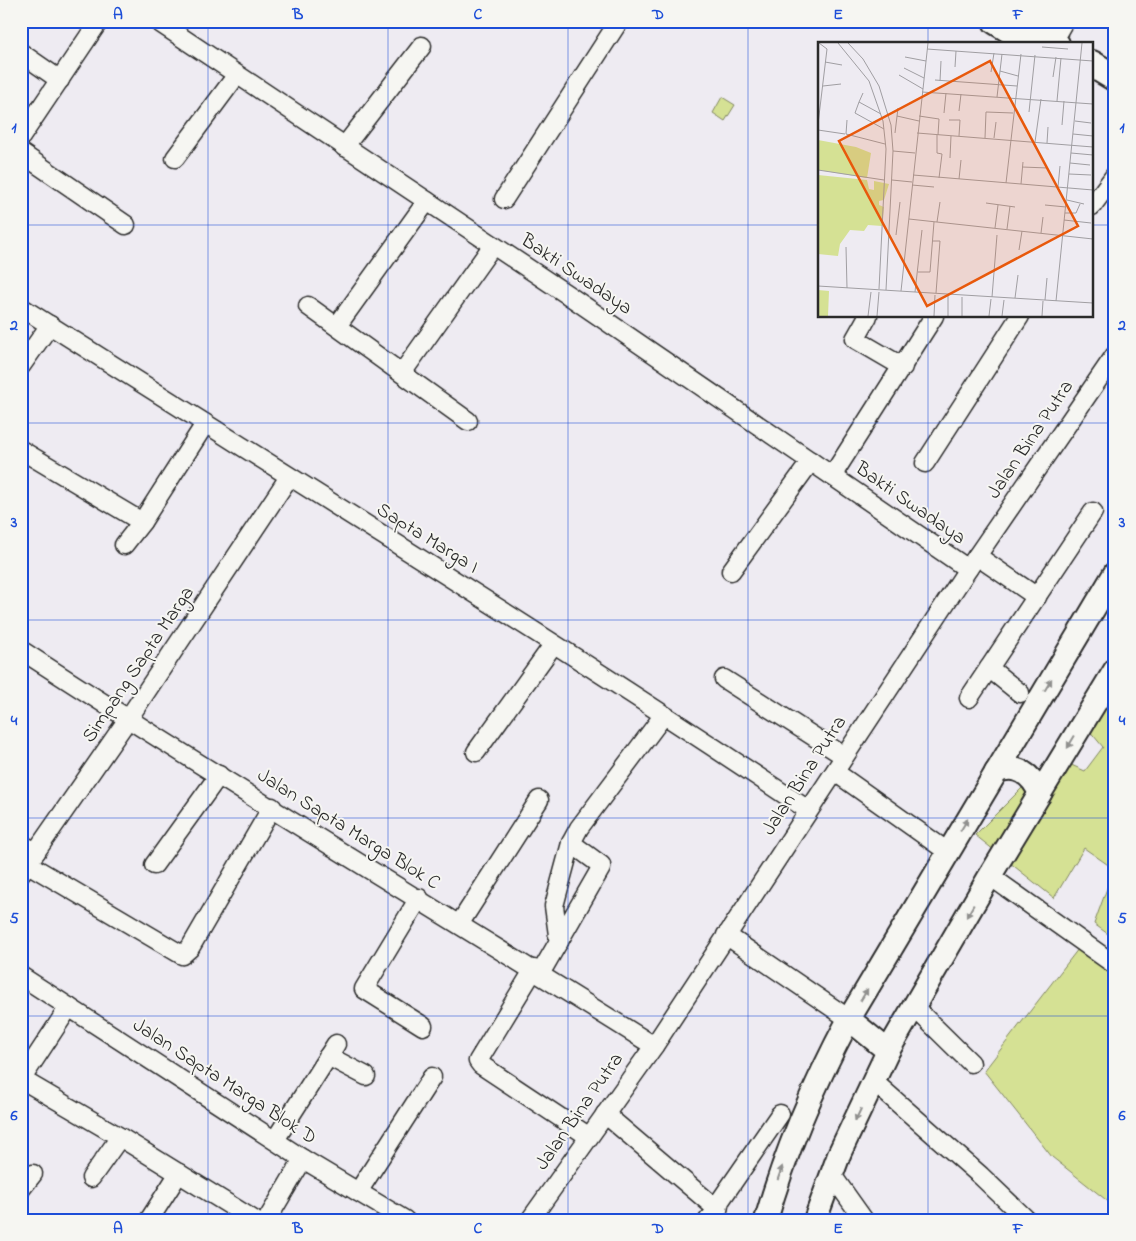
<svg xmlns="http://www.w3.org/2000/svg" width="1136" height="1241" viewBox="0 0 1136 1241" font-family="'Indie Flower',sans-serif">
	<rect width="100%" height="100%" fill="#eeebf2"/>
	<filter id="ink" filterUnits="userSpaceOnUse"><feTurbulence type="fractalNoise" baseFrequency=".02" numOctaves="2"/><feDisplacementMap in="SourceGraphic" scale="10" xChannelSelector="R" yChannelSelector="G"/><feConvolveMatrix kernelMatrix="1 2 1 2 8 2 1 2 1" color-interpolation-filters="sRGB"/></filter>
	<g filter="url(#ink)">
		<!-- green -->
		<g fill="#d5e194" stroke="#808660">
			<path d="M722 97 735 105 725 121 713 113Z"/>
			<path d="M1115 663V939L1094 924 1114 869 1084 848 1054 898 975 835 1053 757 1085 771 1103 747 1079 718Z"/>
			<path d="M1085 940 1115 962V1207L1052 1157 984 1071Z"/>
		</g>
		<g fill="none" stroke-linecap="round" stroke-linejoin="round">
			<defs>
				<g id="minor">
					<path d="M157 21 571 297 968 569"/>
					<path d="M1052 42 1064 21"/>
					<path d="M21 53 60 80"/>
					<path d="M21 137 99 21"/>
					<path d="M344 147 422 46"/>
					<path d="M21 153 126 225"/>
					<path d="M175 158 236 76"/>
					<path d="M504 199 619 21"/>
					<path d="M1092 206 1115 175"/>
					<path d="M308 306 468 421"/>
					<path d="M21 307C284 474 550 637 808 810"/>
					<path d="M868 316 855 339 903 367"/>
					<path d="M337 326 427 201"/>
					<path d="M21 366 50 325"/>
					<path d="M402 373 493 245"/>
					<path d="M21 450 142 522"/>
					<path d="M925 463 1020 316"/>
					<path d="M832 476 934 316"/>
					<path d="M124 545 142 522 205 424"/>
					<path d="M977 556 1037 597"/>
					<path d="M731 571 811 461"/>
					<path d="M21 650C229 786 443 913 654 1046"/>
					<path d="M989 668 1020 693"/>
					<path d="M724 679 844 756"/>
					<path d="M969 698 1093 512"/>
					<path d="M476 752 553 645"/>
					<path d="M835 772 948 852"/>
					<path d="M21 844 36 852"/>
					<path d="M28 864 182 955 190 948 272 807"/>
					<path d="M154 865 219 775"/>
					<path d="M21 873 128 719 289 477"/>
					<path d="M990 876 1115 965"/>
					<path d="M419 898 364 989 423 1026"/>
					<path d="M460 923 539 800"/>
					<path d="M726 935 849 1019"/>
					<path d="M559 942 554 906 571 843"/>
					<path d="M534 969 478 1061 481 1065 588 1136"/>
					<path d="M540 974 601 868V865L571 843 579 828 663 716"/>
					<path d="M21 976 303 1159 405 1220"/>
					<path d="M914 1007 971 1063"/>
					<path d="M328 1056 366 1076"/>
					<path d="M21 1079 120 1137 254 1220"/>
					<path d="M21 1080 69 1007"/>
					<path d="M873 1081 981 1176 1027 1220"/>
					<path d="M605 1114 718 1210"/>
					<path d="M275 1140 336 1044"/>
					<path d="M832 1175 864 1220"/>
					<path d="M91 1178 120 1137"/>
					<path d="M21 1189 33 1174"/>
					<path d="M358 1192 432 1077"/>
					<path d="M149 1220 179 1173"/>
					<path d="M267 1220 303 1159"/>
					<path d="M530 1220 654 1046 968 569 1115 355"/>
					<path d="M708 1220 718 1210 720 1201 780 1114"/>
				</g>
				<g id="major">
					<path d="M996 772C1016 763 1032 774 1040 794"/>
					<path d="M849 1019 888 1051"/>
					<path d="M766 1220C786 1149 815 1083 849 1019L1115 573"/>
					<path d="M815 1220 840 1152 888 1051 988 879 1115 670"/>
				</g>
				<g id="highway">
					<path d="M996 21 1033 44"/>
					<path d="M1020 22 1056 44"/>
					<path d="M1092 64 1115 78"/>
				</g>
			</defs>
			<!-- minor casing -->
			<use href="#minor" stroke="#2b2b2b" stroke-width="21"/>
			<!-- major casing -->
			<use href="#major" stroke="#2b2b2b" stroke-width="26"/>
			<!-- highway casing -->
			<use href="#highway" stroke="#2b2b2b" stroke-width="30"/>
			<!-- minor -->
			<use href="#minor" stroke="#f6f6f2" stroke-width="18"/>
			<!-- major -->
			<use href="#major" stroke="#f6f6f2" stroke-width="22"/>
			<!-- highway -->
			<use href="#highway" stroke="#f6f6f2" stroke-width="26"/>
		</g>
		<!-- one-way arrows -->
		<defs><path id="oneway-solid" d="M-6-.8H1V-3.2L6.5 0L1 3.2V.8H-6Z" transform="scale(1.25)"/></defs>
		<g fill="#90908e">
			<use href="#oneway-solid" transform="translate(1048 685) rotate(-59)"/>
			<use href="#oneway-solid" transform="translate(1071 742) rotate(121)"/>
			<use href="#oneway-solid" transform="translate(964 825) rotate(-59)"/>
			<use href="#oneway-solid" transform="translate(970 911) rotate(120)"/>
			<use href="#oneway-solid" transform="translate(864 995) rotate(-59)"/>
			<use href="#oneway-solid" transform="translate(858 1115) rotate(115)"/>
			<use href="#oneway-solid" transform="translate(780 1173) rotate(-71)"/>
		</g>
	</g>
	<!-- grid -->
	<path fill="none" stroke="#1d4ed8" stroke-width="1" stroke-opacity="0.55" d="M208 21V1220M388 21V1220M568 21V1220M748 21V1220M928 21V44M21 225H820M1092 225H1115M928 316V1220M21 423H1115M21 620H1115M21 818H1115M21 1016H1115"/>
	<g text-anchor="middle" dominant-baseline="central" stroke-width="4" stroke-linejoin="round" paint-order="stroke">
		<!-- street labels -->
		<g font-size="20" fill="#2b2b2b" stroke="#f6f6f2">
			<text transform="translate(576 275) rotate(34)">Bakti Swadaya</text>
			<text transform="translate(1031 440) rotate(-56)">Jalan Bina Putra</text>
			<text transform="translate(910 504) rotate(35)">Bakti Swadaya</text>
			<text transform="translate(427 539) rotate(32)">Sapta Marga I</text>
			<text transform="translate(139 665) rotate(-56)">Simpang Sapta Marga</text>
			<text transform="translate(805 776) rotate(-57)">Jalan Bina Putra</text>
			<text transform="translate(348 830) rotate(32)">Jalan Sapta Marga Blok C</text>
			<text transform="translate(224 1082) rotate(33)">Jalan Sapta Marga Blok D</text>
			<text transform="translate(580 1112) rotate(-55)">Jalan Bina Putra</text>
		</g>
	</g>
	<!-- overview -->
	<g transform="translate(818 42)">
		<rect width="275" height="275" fill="#eeebf2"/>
		<path d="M0 98 38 105 53 111 49 136 0 128ZM0 133 49 138 51 147 56 148V139L71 142 66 158 61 159V163L66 165 64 184 50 183 46 189 32 188 22 202 20 214 0 212ZM0 248 11 249 10 274H0Z" fill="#d5e194"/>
		<path fill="none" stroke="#a09ea2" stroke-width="1" d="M20 1 51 39 65 79 68 107 61 247M30 1 45 17 61 44 73 83 75 109 68 248M224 5 250 7M109 7 275 19M87 15 108 19M7 20 24 23M137 25 138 9M86 26 106 36M182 29 200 34M173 30 176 11M81 33 105 47M235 35 238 15M117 38 199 44M122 39 123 19M5 44 23 42M104 50 275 62M45 51 41 60 63 72M179 55 184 12M239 59 243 16M41 60 37 71 66 87M141 69 143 52M211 70 217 13M126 71 128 51M79 74 101 79M101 74 121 77 120 93M29 78 28 92 67 102M131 78H142L141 94M257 79 273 81M0 82 9 7 1 1M244 83 246 59M0 88 27 92M77 91 80 66M99 91 275 105M255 92 275 94M119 93V111L124 112 121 136M167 96 168 70 195 71M176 96 178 80M217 100 223 57M229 101 230 85M75 109 97 111M253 111 275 113M132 116 133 94M252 121 272 123M204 125 230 126M0 128 66 138M251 132 273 133M95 133 275 148M141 137 143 118M74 138 94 140M188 141 203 12M203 142 205 120M94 143 116 145M240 145 242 124M249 158 266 162M168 161 197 165M227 163 248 165M247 171H258L262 162M91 177 275 197M246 178 273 181M119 180 122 160M177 186 180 163M189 187 192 164M223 191 225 175M78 193 82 160M114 199H122L118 251M28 205 29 246M201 208 204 189M100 230H112L116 180M0 244 275 261M83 249 110 1M97 250 104 188M144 255V274M174 255 179 193M197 256 200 233M227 258 229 236M238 259 264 1M50 274 53 250M59 274 61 250M116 274 117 253M130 274V254M171 274 173 257M184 274 186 258M224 274 225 259"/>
		<path fill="#e8590c" fill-opacity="0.15" stroke="#e8590c" stroke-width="2.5" d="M172 19 260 184 109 264 21 99Z"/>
		<rect width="275" height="275" fill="none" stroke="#2b2b2b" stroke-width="2.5"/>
	</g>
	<!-- margin -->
	<rect width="1136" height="1241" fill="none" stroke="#f6f6f2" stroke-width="55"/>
	<rect x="28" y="28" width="1080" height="1186" fill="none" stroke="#1d4ed8" stroke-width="2"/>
	<g font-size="16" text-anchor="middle" font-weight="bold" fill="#1d4ed8">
		<text x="118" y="19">A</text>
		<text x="298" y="19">B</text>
		<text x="478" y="19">C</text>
		<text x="658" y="19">D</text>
		<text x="838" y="19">E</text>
		<text x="1018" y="19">F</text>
		<text x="14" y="132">1</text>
		<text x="1122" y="132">1</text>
		<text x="14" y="330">2</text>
		<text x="1122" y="330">2</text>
		<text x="14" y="527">3</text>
		<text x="1122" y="527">3</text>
		<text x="14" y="725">4</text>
		<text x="1122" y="725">4</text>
		<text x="14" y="923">5</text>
		<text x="1122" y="923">5</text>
		<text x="14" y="1120">6</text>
		<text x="1122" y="1120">6</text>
		<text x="118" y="1233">A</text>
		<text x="298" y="1233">B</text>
		<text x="478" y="1233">C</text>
		<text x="658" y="1233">D</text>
		<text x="838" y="1233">E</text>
		<text x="1018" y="1233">F</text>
	</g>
</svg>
